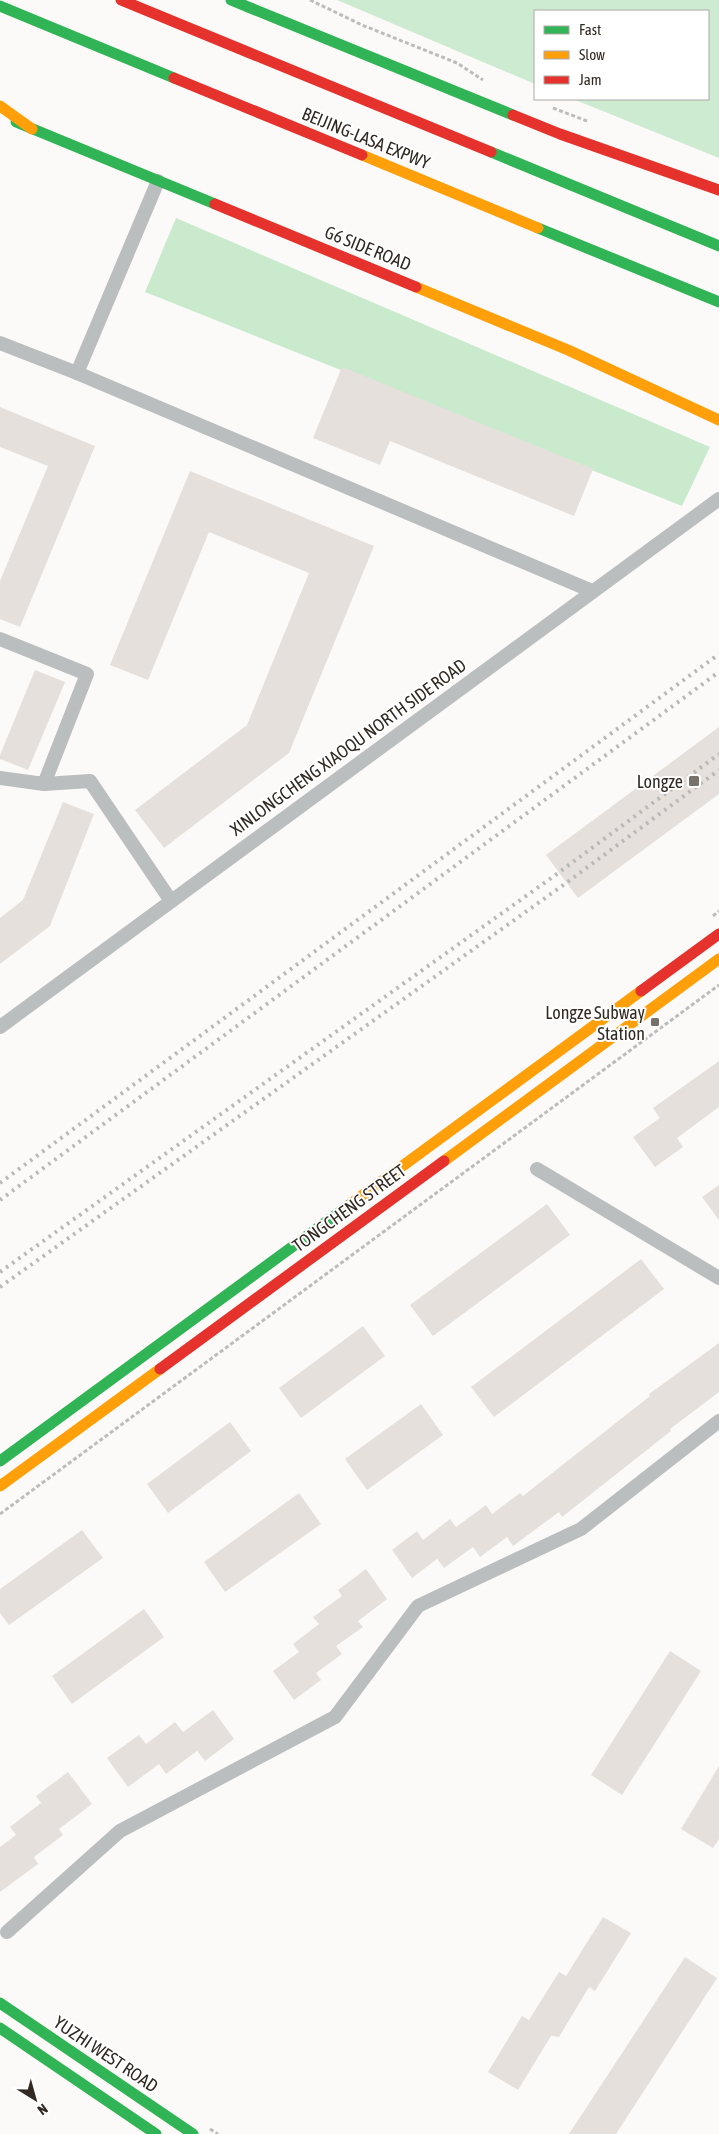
<svg xmlns="http://www.w3.org/2000/svg" width="719" height="2134" viewBox="0 0 719 2134" font-family="'Asap Condensed',sans-serif">
	<rect width="100%" height="100%" fill="#fcfaf8"/>
	<!-- green -->
	<path fill="#ccebd0" d="M337 0H719V158L573 99H708V11H535V84Z"/>
	<!-- forest -->
	<path fill="#c9eacd" d="M176 218 710 447 682 506 145 292Z"/>
	<!-- building -->
	<g fill="#e5e0dc">
		<path d="M342 367 593 469 574 516 390 441 380 465 313 438Z"/>
		<path d="M0 407 95 446 20 627 0 619V581L48 466 0 447Z"/>
		<path d="M190 471 374 546 289 753 164 848 135 810 247 725 309 573 209 532 148 680 110 665Z"/>
		<path d="M35 670 65 682 28 770 0 759V755Z"/>
		<path d="M719 727V794L578 898 546 855Z"/>
		<path d="M63 802 94 814 50 926 0 964V918L23 900Z"/>
		<path d="M719 1061V1107L677 1138 683 1147 655 1167 633 1137 660 1118 653 1108Z"/>
		<path d="M719 1185V1220L702 1197Z"/>
		<path d="M547 1204 570 1235 433 1336 410 1305Z"/>
		<path d="M641 1259 664 1289 494 1417 471 1387Z"/>
		<path d="M363 1326 385 1356 301 1418 279 1388Z"/>
		<path d="M719 1343V1392L670 1429 671 1431 562 1517 559 1512 513 1546 507 1537 480 1557 473 1547 444 1568 437 1559 412 1578 392 1550 417 1531 423 1540 450 1519 456 1527 486 1505 492 1514 520 1493 523 1496 650 1396 649 1394Z"/>
		<path d="M421 1404 443 1435 367 1490 345 1459Z"/>
		<path d="M230 1422 251 1451 168 1513 147 1484Z"/>
		<path d="M299 1493 321 1524 225 1592 204 1562Z"/>
		<path d="M82 1530 103 1558 9 1625 0 1613V1589Z"/>
		<path d="M366 1569 387 1599 358 1621 363 1627 336 1646 342 1654 316 1673 321 1680 294 1700 273 1671 299 1652 293 1644 319 1624 313 1617 342 1596 338 1590Z"/>
		<path d="M144 1609 164 1637 72 1704 52 1676Z"/>
		<path d="M670 1651 701 1671 622 1795 591 1775Z"/>
		<path d="M213 1710 234 1739 205 1761 197 1751 166 1774 159 1764 128 1787 107 1758 139 1735 146 1744 175 1722 183 1732Z"/>
		<path d="M719 1766V1839L713 1848 681 1829Z"/>
		<path d="M68 1772 92 1804 59 1829 63 1835 34 1857 38 1864 0 1892V1847L16 1835 10 1827 41 1803 36 1796Z"/>
		<path d="M603 1917 631 1933 595 1991 589 1987 559 2037 551 2036 518 2090 488 2072 522 2016 529 2020 559 1972 566 1976Z"/>
		<path d="M685 1957 717 1978 616 2134H569Z"/>
	</g>
	<g fill="none" stroke-linecap="round" stroke-linejoin="round">
		<!-- path -->
		<g stroke="#bbbdbc" stroke-width="3" stroke-dasharray="4 2.5" stroke-linecap="butt">
			<path d="M310 0 362 25 457 63 483 80"/>
			<path d="M553 108 587 121"/>
			<path d="M713 916 719 911"/>
			<path d="M0 1514 719 985"/>
			<path d="M210 2129 218 2134"/>
		</g>
		<!-- street -->
		<g stroke="#bbbebf" stroke-width="14">
			<path d="M0 343 77 373 592 591"/>
			<path d="M77 373 158 181"/>
			<path d="M0 639 87 674 44 784 0 778"/>
			<path d="M44 784 90 781 171 901"/>
			<path d="M0 1027 719 499"/>
			<path d="M537 1169 719 1278"/>
			<path d="M7 1932 120 1831 335 1717 418 1606 581 1529 719 1421"/>
		</g>
		<!-- fast -->
		<g stroke="#30b455" stroke-width="11">
			<path d="M231 0 513 115"/>
			<path d="M0 6 174 78"/>
			<path d="M16 122 215 204"/>
			<path d="M491 152 719 246"/>
			<path d="M538 228 719 302"/>
			<path d="M0 1461 352 1203"/>
			<path d="M0 2003 193 2134"/>
			<path d="M0 2028 156 2134"/>
		</g>
		<!-- slow -->
		<g stroke="#ff9f0a" stroke-width="11">
			<path d="M0 106 32 129"/>
			<path d="M362 155 538 228"/>
			<path d="M416 287 568 350 719 420"/>
			<path d="M444 1161 719 959"/>
			<path d="M352 1203 641 991"/>
			<path d="M0 1486 160 1369"/>
		</g>
		<!-- jam -->
		<g stroke="#e5322d" stroke-width="11">
			<path d="M121 0 491 152"/>
			<path d="M174 78 362 155"/>
			<path d="M513 115 560 134 719 190"/>
			<path d="M215 204 416 287"/>
			<path d="M641 991 719 934"/>
			<path d="M160 1369 444 1161"/>
		</g>
		<!-- rail -->
		<g stroke="#b8b8b7" stroke-width="4" stroke-dasharray="2.5 5" stroke-linecap="butt">
			<path d="M0 1183 719 654"/>
			<path d="M0 1200 719 672"/>
			<path d="M0 1272 554 876 719 754"/>
			<path d="M0 1287 562 886 719 770"/>
		</g>
	</g>
	<!-- markers -->
	<g fill="#78726d" stroke="#fff" stroke-width="2">
		<rect x="688" y="775" width="12" height="12" rx="2.5"/>
		<rect x="650" y="1017" width="10" height="10" rx="2.5"/>
	</g>
	<g text-anchor="middle" dominant-baseline="central" stroke-width="4" stroke-linejoin="round" paint-order="stroke">
		<!-- street labels -->
		<g font-size="18" fill="#312922" stroke="#fff">
			<text transform="translate(366 138) rotate(22)">BEIJING-LASA EXPWY</text>
			<text transform="translate(368 248) rotate(22)">G6 SIDE ROAD</text>
			<text transform="translate(348 747) rotate(-36)">XINLONGCHENG XIAOQU NORTH SIDE ROAD</text>
			<text transform="translate(349 1208) rotate(-36)">TONGCHENG STREET</text>
			<text transform="translate(106 2054) rotate(34)">YUZHI WEST ROAD</text>
		</g>
		<!-- poi labels -->
		<g font-size="18" fill="#312922" stroke="#fff" text-anchor="end">
			<text x="683" y="781">Longze</text>
			<text x="645" y="1012">Longze Subway<tspan x="645" dy="21">Station</tspan></text>
		</g>
	</g>
	<!-- legend -->
	<rect x="534" y="10" width="175" height="90" fill="#ffffff" stroke="#ada9a7"/>
	<rect x="544" y="26" width="25" height="8" fill="#30b455" stroke="#ada9a7"/>
	<text x="579" y="35" font-size="15" fill="#312922">Fast</text>
	<rect x="544" y="51" width="25" height="8" fill="#ff9f0a" stroke="#ada9a7"/>
	<text x="579" y="60" font-size="15" fill="#312922">Slow</text>
	<rect x="544" y="76" width="25" height="8" fill="#e5322d" stroke="#ada9a7"/>
	<text x="579" y="85" font-size="15" fill="#312922">Jam</text>
	<!-- north arrow -->
	<g transform="translate(35 2099) rotate(143)" stroke="#ffffff" stroke-width="4" paint-order="stroke">
	<path d="M0-4L9 19L0 12L-9 19Z" fill="#312922"/>
	<text y="-8" font-size="14" font-weight="bold" text-anchor="middle" fill="#312922">N</text>
	</g>
</svg>
